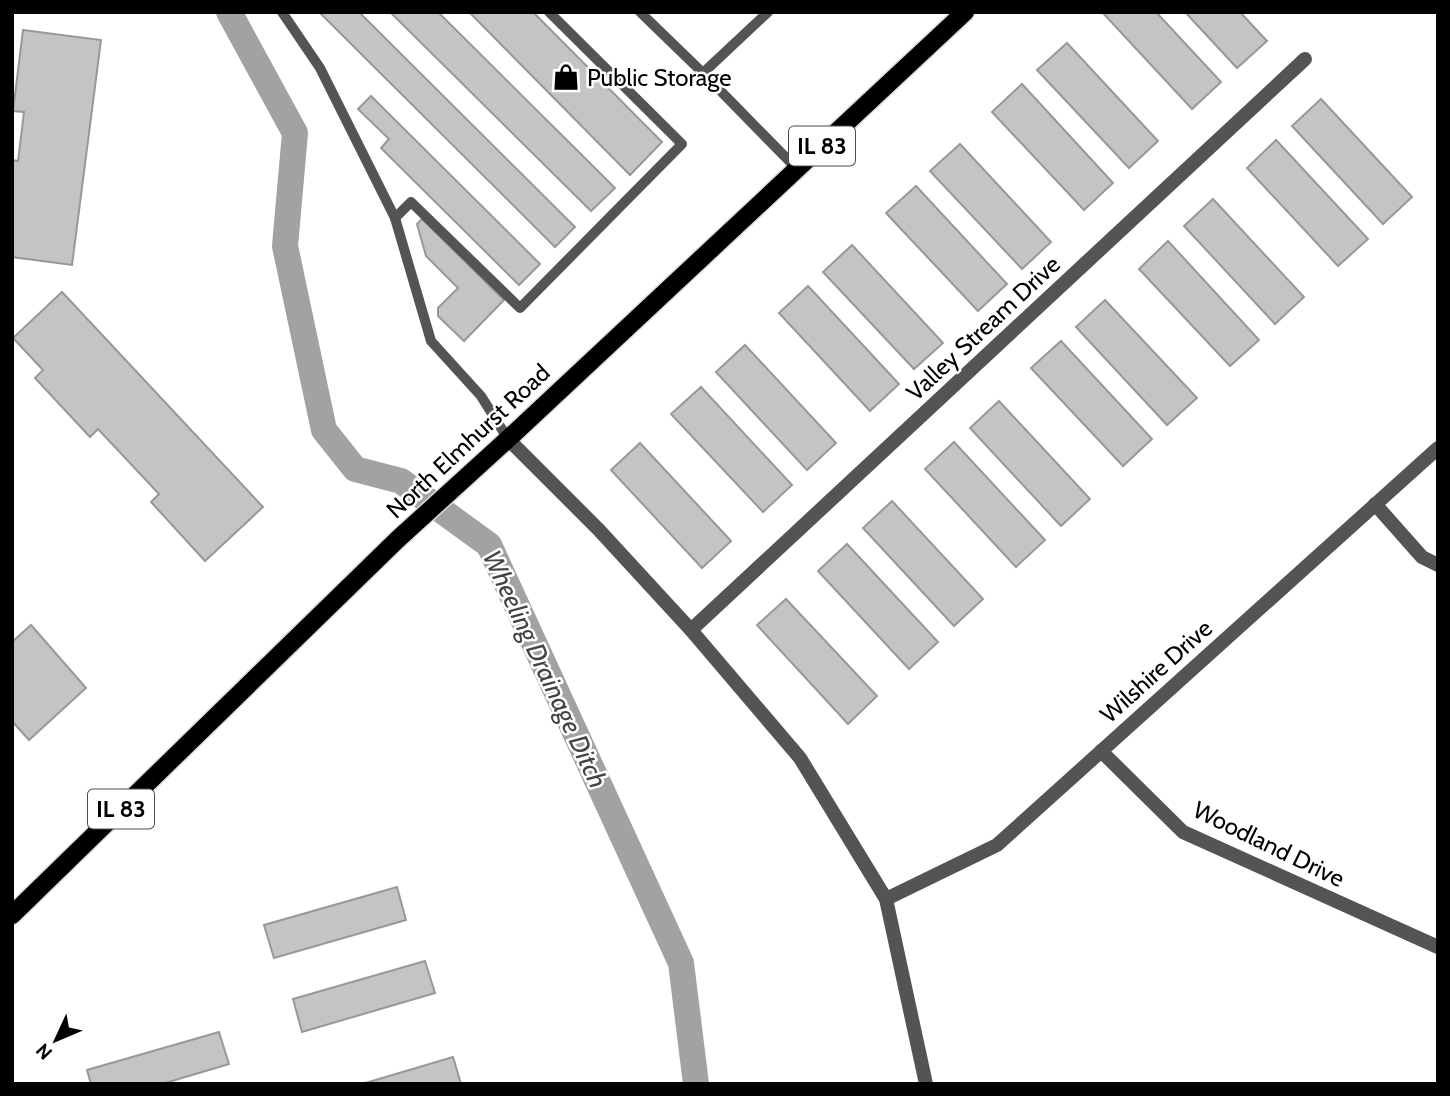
<svg xmlns="http://www.w3.org/2000/svg" width="1450" height="1096" viewBox="0 0 1450 1096" font-family="Cabin,sans-serif">
	<rect width="100%" height="100%" fill="#fff"/>
	<g fill="none" stroke-linecap="round" stroke-linejoin="round">
		<!-- canal -->
		<path stroke="#a2a2a2" stroke-width="26" d="M229 12 295 133 285 246 324 430 355 469 401 481 489 545 681 963 696 1084"/>
	</g>
	<!-- building -->
	<g fill="#c4c4c4" stroke="#989898" stroke-width="2">
		<path d="M319 12H359L575 227 555 247Z"/>
		<path d="M390 12H438L615 188 591 211Z"/>
		<path d="M469 12H533L662 142 630 175Z"/>
		<path d="M1102 12H1156L1221 82 1192 109Z"/>
		<path d="M1185 12H1240L1267 41 1237 68Z"/>
		<path d="M23 30 101 40 72 265 12 257V160L18 161 24 112 13 111Z"/>
		<path d="M1067 43 1158 141 1129 168 1037 70Z"/>
		<path d="M1022 84 1113 183 1084 210 992 112Z"/>
		<path d="M371 96 540 264 519 285 381 148 389 139 358 109Z"/>
		<path d="M1321 99 1412 197 1383 224 1292 126Z"/>
		<path d="M1276 140 1368 239 1338 266 1247 168Z"/>
		<path d="M960 144 1051 242 1022 269 930 171Z"/>
		<path d="M916 186 1007 284 978 311 886 213Z"/>
		<path d="M1213 199 1304 297 1275 324 1184 226Z"/>
		<path d="M422 219 504 300 464 341 438 316V308L458 288 426 256 417 224Z"/>
		<path d="M1168 241 1259 340 1230 366 1139 269Z"/>
		<path d="M852 245 943 343 914 369 823 272Z"/>
		<path d="M808 286 899 384 870 411 779 313Z"/>
		<path d="M62 292 263 507 205 561 151 502 159 494 98 429 90 437 35 378 43 370 13 338Z"/>
		<path d="M1105 300 1197 398 1167 425 1076 327Z"/>
		<path d="M1061 341 1152 439 1123 466 1031 368Z"/>
		<path d="M745 345 836 443 807 470 716 372Z"/>
		<path d="M701 387 792 485 763 512 671 414Z"/>
		<path d="M999 401 1090 499 1061 526 970 428Z"/>
		<path d="M954 442 1045 540 1016 567 925 469Z"/>
		<path d="M640 443 731 541 702 568 611 470Z"/>
		<path d="M892 501 983 599 954 626 863 528Z"/>
		<path d="M847 544 938 642 909 669 818 571Z"/>
		<path d="M786 599 877 696 848 724 757 625Z"/>
		<path d="M31 625 86 688 29 740 12 721V642Z"/>
		<path d="M397 887 406 920 274 958 264 925Z"/>
		<path d="M425 961 435 993 302 1032 293 999Z"/>
		<path d="M219 1032 229 1064 162 1084H91L87 1070Z"/>
		<path d="M453 1057 461 1084H362Z"/>
	</g>
	<g fill="none" stroke-linecap="round" stroke-linejoin="round">
		<defs>
			<path id="primary" d="M12 915 398 539 508 439 965 12"/>
		</defs>
		<!-- primary casing -->
		<use href="#primary" stroke="#dbdbdb" stroke-width="21"/>
		<!-- service -->
		<g stroke="#545454" stroke-width="10">
			<path d="M282 12 320 68 395 218 431 341 481 396 508 439"/>
			<path d="M640 12 703 73 797 169"/>
			<path d="M703 73 768 12"/>
			<path d="M395 218 411 202 520 308 682 144 549 12"/>
		</g>
		<!-- minor -->
		<g stroke="#545454" stroke-width="14">
			<path d="M508 439 599 530 691 630 800 758 886 899 926 1084"/>
			<path d="M1375 504 1422 557 1438 565"/>
			<path d="M691 630 1305 59"/>
			<path d="M1101 751 1183 832 1438 947"/>
			<path d="M886 899 997 845 1438 448"/>
		</g>
		<!-- primary -->
		<use href="#primary" stroke="#000" stroke-width="18"/>
	</g>
	<!-- icons -->
	<defs>
		<symbol id="shop-bare" viewBox="-9 -9 18 18"><path d="M-5-2.5h2.3a2.7 3.5 0 0 1 5.4 0H5L5.5 6h-11ZM-1.5-2.5h3a1.5 2.3 0 0 0-3 0Z" fill="#000" stroke="#fff" stroke-width="2.5" paint-order="stroke"/></symbol>
	</defs>
	<g fill-rule="evenodd">
		<use href="#shop-bare" x="547" y="58" width="38" height="38"/>
	</g>
	<g text-anchor="middle" dominant-baseline="central" stroke-width="5" stroke-linejoin="round" paint-order="stroke">
		<!-- shield labels -->
		<g fill="#fff" stroke="#4c4c4c" stroke-width="2">
			<rect x="789" y="126.5" width="66" height="39" rx="5"/>
			<rect x="88" y="789.5" width="66" height="39" rx="5"/>
		</g>
		<g font-size="23" font-weight="bold" fill="#000">
			<text x="822" y="146">IL 83</text>
			<text x="121" y="809">IL 83</text>
		</g>
		<!-- poi labels -->
		<g font-size="24" fill="#000" stroke="#fff" text-anchor="start">
			<text x="587" y="77">Public Storage</text>
		</g>
		<!-- street labels -->
		<g font-size="24" fill="#000" stroke="#fff">
			<text transform="translate(983 328) rotate(-43)">Valley Stream Drive</text>
			<text transform="translate(468 441) rotate(-43)">North Elmhurst Road</text>
			<text transform="translate(1156 671) rotate(-42)">Wilshire Drive</text>
			<text transform="translate(1269 844) rotate(26)">Woodland Drive</text>
		</g>
		<!-- water labels -->
		<g font-size="26" font-style="italic" fill="#434343" stroke="#fff">
			<text transform="translate(545 669) rotate(65)">Wheeling Drainage Ditch</text>
		</g>
	</g>
	<!-- border -->
	<rect width="1450" height="1096" fill="none" stroke="#000000" stroke-width="28"/>
	<!-- north arrow -->
	<g transform="translate(56 1040) rotate(226)" stroke="#ffffff" stroke-width="5" paint-order="stroke">
	<path d="M0-5L12 26L0 18L-12 26Z" fill="#000000"/>
	<text y="-10" font-size="19" font-weight="bold" text-anchor="middle" fill="#000000">N</text>
	</g>
</svg>
